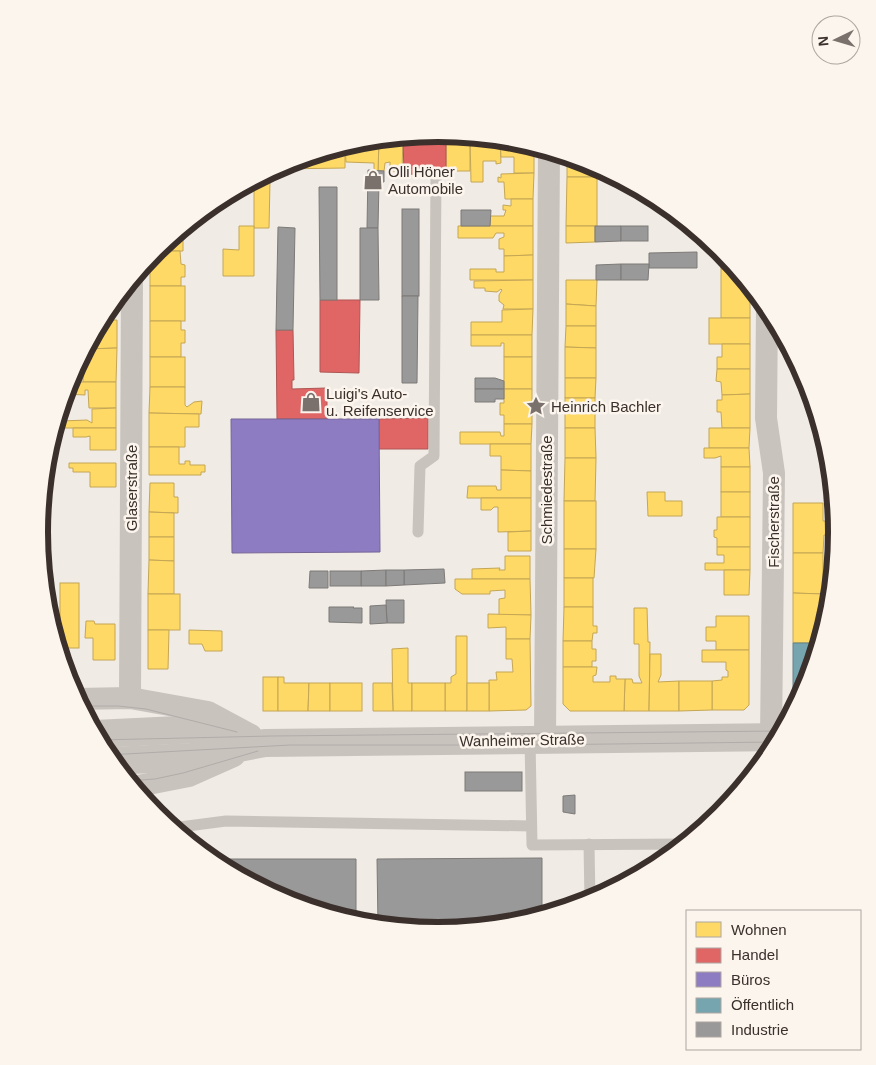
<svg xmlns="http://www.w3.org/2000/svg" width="876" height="1065" viewBox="0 0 876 1065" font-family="Helvetica,sans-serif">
	<rect width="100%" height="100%" fill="#f0ebe5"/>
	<!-- homes -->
	<g fill="#ffd966" stroke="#c4a654">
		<path d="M470 136V171H446V137Z"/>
		<path d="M470 136 500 139 501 163 496 164V161H483V182H471Z"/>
		<path d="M403 137 402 171H390V162L385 163 384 171H378L379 139Z"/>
		<path d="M379 139 378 171 374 170V163L346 162 345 145 360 141Z"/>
		<path d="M500 139 516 141 534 146V173H514V157H501Z"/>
		<path d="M345 145V168L278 169 285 164Z"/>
		<path d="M567 156 597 167V177H567Z"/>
		<path d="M534 173 533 199H505L504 182H498V177L501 178V174Z"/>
		<path d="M263 175V181H270L269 228H254V180Z"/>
		<path d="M567 177H597V226H566Z"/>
		<path d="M511 199H533V226H490V216H504L506 210H503V205L511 206Z"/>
		<path d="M186 226V236H183V251H155Z"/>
		<path d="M239 226H254V276H223V249L239 250Z"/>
		<path d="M458 226H533V255L504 256V249H499V239L504 237V233H496L493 238H458Z"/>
		<path d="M566 226H595V242L566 243Z"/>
		<path d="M155 251H180L181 264 185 265V277H181V286H150V257Z"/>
		<path d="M721 251 735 269H721Z"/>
		<path d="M533 255V280H470V269H496V272H504V256Z"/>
		<path d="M721 269H735L750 287V318H721Z"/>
		<path d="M533 280V309H503L504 305 499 301V295L502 290 501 289 497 292 485 291V288H474V281Z"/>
		<path d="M566 280H597L596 306 566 304Z"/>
		<rect x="150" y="286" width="35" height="35"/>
		<path d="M566 304 596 306V326H566Z"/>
		<path d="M533 309 532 335H471V322H502V310Z"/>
		<rect x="709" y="318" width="41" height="26"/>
		<path d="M101 320H117V348L86 349Z"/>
		<path d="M150 321H181V330H185V343H181V357H150Z"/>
		<path d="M566 326H596V348L565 347Z"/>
		<path d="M471 335H532V357H504V343H501V346H471Z"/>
		<path d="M722 344H750V369H717V357H722Z"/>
		<path d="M565 347 596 348V378H565Z"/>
		<path d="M117 348 116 382H83V353L86 349Z"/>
		<rect x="150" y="357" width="35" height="30"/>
		<rect x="504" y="357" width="28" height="32"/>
		<path d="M717 369H750V394L722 395 721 382 716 381Z"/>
		<path d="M565 378H596L595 398H565Z"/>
		<path d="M69 382H116V408H89L88 390H85V395L65 394Z"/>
		<path d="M150 387H185V405L187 407 194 402 202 401 201 414 149 413Z"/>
		<path d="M504 389H532V424H504V415H500V403H504Z"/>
		<path d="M750 394V428H722L721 412H717V400H722V395Z"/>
		<rect x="565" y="398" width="30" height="30"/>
		<path d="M116 408V428H62V421L87 420 92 423V409Z"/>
		<path d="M149 413 199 414V427H185V447H149Z"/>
		<path d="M504 424H532L531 444H460V432H500L501 436H504Z"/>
		<path d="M73 428H116V450H90V436L86 437H73Z"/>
		<path d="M565 428H595L596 458H565Z"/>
		<path d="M709 428H750L749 448H709Z"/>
		<path d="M490 444H531V471L501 470V456H490Z"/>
		<path d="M149 447H179V464H185V461H190V465H205V472H201V475H149Z"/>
		<path d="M704 448H749L750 467H721V456L715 458H704Z"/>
		<path d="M565 458H596L595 501H564Z"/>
		<path d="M69 463H116V487H90V472H73V468H69Z"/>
		<rect x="721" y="467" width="29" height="25"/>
		<path d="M501 470 531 471V498H467L468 486H496L497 490H501Z"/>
		<path d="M150 483H174V497H178V513L149 512Z"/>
		<path d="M647 492H665V501H682V516H648Z"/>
		<rect x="721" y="492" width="29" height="25"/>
		<path d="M481 498H531V531L498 532V507H494L491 510H481Z"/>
		<rect x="564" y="501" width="32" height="48"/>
		<path d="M793 503H823V521H828V535H824L823 553H793Z"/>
		<path d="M149 512 174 513V537H149Z"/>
		<path d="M717 517H750V547H717V538L714 537V530H717Z"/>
		<path d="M531 531V551H508V532Z"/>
		<path d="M149 537H174V561L149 560Z"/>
		<path d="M717 547H750V570H705V563H724V555H717Z"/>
		<path d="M564 549H596L594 578H564Z"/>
		<path d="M793 553H823V594L793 593Z"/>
		<path d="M505 556H530V579H472V569L500 568 499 570H505Z"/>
		<path d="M149 560 174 561V594H148Z"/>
		<path d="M724 570H750L749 595H724Z"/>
		<rect x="564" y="578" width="29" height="29"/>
		<path d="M455 579H530L531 615H499V599L505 598V590L490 591V594H462L455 589Z"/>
		<rect x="60" y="583" width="19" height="65"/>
		<path d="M793 593 823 594V612H828V617L825 625H823L820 643H793Z"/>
		<rect x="148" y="594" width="32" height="36"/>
		<path d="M564 607H593V626H597V633H593L592 641H563Z"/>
		<path d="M634 608H647L648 642H650L649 711H624L625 679H632L633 683H642L639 676V644H634Z"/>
		<path d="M488 614 531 615 530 639H506V627L488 628Z"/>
		<path d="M716 616H749V650H716V641H706V627H716Z"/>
		<path d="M86 621H94L95 624H115V660H93V638H85Z"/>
		<path d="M148 630H169L168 669H148Z"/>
		<path d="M189 630 222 631V651H205L202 644H189Z"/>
		<path d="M456 636H467V711H445V683H451V677L456 674Z"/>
		<path d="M506 639H530L531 706 526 710 489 711V680H497L496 672H513L512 659H506Z"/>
		<path d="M563 641H592V649H596V661H592V667H563Z"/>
		<path d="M408 648V683H412V711H393L392 649Z"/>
		<path d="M702 650H749V705L744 710H712V681L722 680V677H728V671L726 670V662H702Z"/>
		<path d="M650 654H661V675L658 682 679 681V711H649Z"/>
		<path d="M563 667H597L596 675 593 676V682H610V676H616V679H625L624 711H570L563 704Z"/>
		<rect x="263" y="677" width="15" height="34"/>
		<path d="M278 677H284V683H309L308 711H278Z"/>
		<path d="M679 681H712V710L679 711Z"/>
		<path d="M309 683H330V711H308Z"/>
		<rect x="330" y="683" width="32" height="28"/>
		<path d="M373 683H392L393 711H373Z"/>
		<rect x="412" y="683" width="33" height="28"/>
		<rect x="467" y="683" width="22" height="28"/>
	</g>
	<!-- shops -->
	<g fill="#e06666" stroke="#ae5654">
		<path d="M403 137H446V175L404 174Z"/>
		<path d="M320 300H360L359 373 320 372Z"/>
		<path d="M276 330H293L294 380H292V389L327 388V419H277Z"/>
		<path d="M428 418V449H379V419Z"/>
	</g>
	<!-- offices -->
	<path fill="#8e7cc3" stroke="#756595" d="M231 419H379L380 552 232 553Z"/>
	<!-- public -->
	<path fill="#76a5af" stroke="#648287" d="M793 643H820L807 686 801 696H798L793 691Z"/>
	<!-- industry -->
	<g fill="#999" stroke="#7d7a78">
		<path d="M368 170 384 171V182H379L378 228H367Z"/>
		<path d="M319 187H337V300H320Z"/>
		<rect x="402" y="209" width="17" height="87"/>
		<path d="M461 210H491L490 226H461Z"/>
		<path d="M595 226H621V241L595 242Z"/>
		<rect x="621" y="226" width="27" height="15"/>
		<path d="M278 227 295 228 293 330H276Z"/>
		<path d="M360 228H378L379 300H360Z"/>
		<path d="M697 252V268H649V253Z"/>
		<path d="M621 264V280H596V265Z"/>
		<path d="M621 264H649L648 280H621Z"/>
		<path d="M402 296H418L417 383H402Z"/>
		<path d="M475 378H495L504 381V389H475Z"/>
		<path d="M475 389H504V399H495V402H475Z"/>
		<path d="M444 569 445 583 404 585V570Z"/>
		<path d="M386 570V586H361V571Z"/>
		<path d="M386 570H404V585L386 586Z"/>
		<path d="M310 571H328V588H309Z"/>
		<rect x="330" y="571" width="31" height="15"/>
		<path d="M386 600H404V623H387Z"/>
		<path d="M386 605 387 623 370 624V606Z"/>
		<path d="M329 607H354L353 608H362V623L329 622Z"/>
		<rect x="465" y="772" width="57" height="19"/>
		<path d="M575 795V814L563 812V796Z"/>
		<path d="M542 858V916L516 924 438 932 378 926 377 859Z"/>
		<path d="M209 859H356V923L321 912V905H298L285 901 216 864Z"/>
	</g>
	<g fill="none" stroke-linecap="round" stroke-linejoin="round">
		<!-- service -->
		<g stroke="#c9c3be" stroke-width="11">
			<path d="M437 136V133"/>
			<path d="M418 532 420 466 434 456 436 175"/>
			<path d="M530 740 532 845 685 844"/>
			<path d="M172 828 226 821 531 826"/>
			<path d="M589 844 590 902"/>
		</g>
		<!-- minor -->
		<g stroke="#c9c3be" stroke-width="22">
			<path d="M767 307 766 418 774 473 771 737"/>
			<path d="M130 698 132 279"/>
			<path d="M76 699 130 698 208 712 251 735"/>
			<path d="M545 739 549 151"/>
			<path d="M133 787 189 776 234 756"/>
		</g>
		<!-- tertiary -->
		<g stroke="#c9c3be" stroke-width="28">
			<path d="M95 734 198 729 251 740"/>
			<path d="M112 761 191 757 265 743 779 737"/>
		</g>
		<!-- tram -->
		<g stroke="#b1aca8" stroke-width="1">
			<path d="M80 706H118L146 709 237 732"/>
			<path d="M98 740 272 736 783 731"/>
			<path d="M107 755 290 745H530L776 742"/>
			<path d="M128 781 155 779 183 773 258 751"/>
		</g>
	</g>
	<!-- icons -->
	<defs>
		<symbol id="shop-bare" viewBox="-9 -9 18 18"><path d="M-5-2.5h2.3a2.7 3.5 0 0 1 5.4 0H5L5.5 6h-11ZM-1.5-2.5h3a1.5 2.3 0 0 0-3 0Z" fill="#7a716c" stroke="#fbf5ee" stroke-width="2.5" paint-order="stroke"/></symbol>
		<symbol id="sight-bare" viewBox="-9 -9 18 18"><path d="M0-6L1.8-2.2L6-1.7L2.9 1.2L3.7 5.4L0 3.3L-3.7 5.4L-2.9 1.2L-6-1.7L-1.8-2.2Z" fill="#7a716c" stroke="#fbf5ee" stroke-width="2.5" paint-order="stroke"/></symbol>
	</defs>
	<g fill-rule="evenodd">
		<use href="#shop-bare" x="359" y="166" width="28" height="28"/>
		<use href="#shop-bare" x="297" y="388" width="28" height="28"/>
		<use href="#sight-bare" x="522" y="392" width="28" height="28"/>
	</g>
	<g text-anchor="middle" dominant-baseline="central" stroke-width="5" stroke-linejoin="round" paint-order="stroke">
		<!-- poi labels -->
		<g font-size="15" fill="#3b302b" stroke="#fbf5ee" text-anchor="start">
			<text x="388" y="171">Olli Höner<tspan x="388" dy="17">Automobile</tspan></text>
			<text x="326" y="393">Luigi's Auto-<tspan x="326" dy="17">u. Reifenservice</tspan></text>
			<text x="551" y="406">Heinrich Bachler</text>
		</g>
		<!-- street labels -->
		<g font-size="15" fill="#3b302b" stroke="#fbf5ee">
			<text transform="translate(131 488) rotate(-90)">Glaserstraße</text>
			<text transform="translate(546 490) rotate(-90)">Schmiedestraße</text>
			<text transform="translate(773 522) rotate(-90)">Fischerstraße</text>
			<text transform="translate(522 740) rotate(-1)">Wanheimer Straße</text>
		</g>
	</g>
	<!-- crop -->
	<path d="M0 0H876V1065H0ZM48 532a390 390 0 1 1 780 0a390 390 0 1 1-780 0Z" fill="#fbf5ee" fill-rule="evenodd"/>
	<path fill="none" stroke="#3b302b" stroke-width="6" d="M48 532a390 390 0 1 1 780 0a390 390 0 1 1-780 0Z"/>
	<!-- legend -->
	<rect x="686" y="910" width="175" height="140" fill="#fbf5ee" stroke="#aea6a0"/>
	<rect x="696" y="922" width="25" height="15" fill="#ffd966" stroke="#aea6a0"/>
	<text x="731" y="935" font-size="15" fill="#3b302b">Wohnen</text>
	<rect x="696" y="948" width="25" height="15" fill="#e06666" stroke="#aea6a0"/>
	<text x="731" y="960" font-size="15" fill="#3b302b">Handel</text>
	<rect x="696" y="972" width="25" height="15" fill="#8e7cc3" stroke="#aea6a0"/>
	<text x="731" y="985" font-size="15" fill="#3b302b">Büros</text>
	<rect x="696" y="998" width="25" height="15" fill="#76a5af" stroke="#aea6a0"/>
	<text x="731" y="1010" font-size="15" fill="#3b302b">Öffentlich</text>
	<rect x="696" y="1022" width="25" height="15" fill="#999999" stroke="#aea6a0"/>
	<text x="731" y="1035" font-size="15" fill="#3b302b">Industrie</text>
	<!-- north arrow -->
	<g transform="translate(836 40) rotate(265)"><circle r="24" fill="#fbf5ee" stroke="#aea6a0"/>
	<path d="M0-4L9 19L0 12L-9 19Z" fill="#7a716c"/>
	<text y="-8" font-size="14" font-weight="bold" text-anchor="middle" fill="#3b302b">N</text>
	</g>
</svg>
